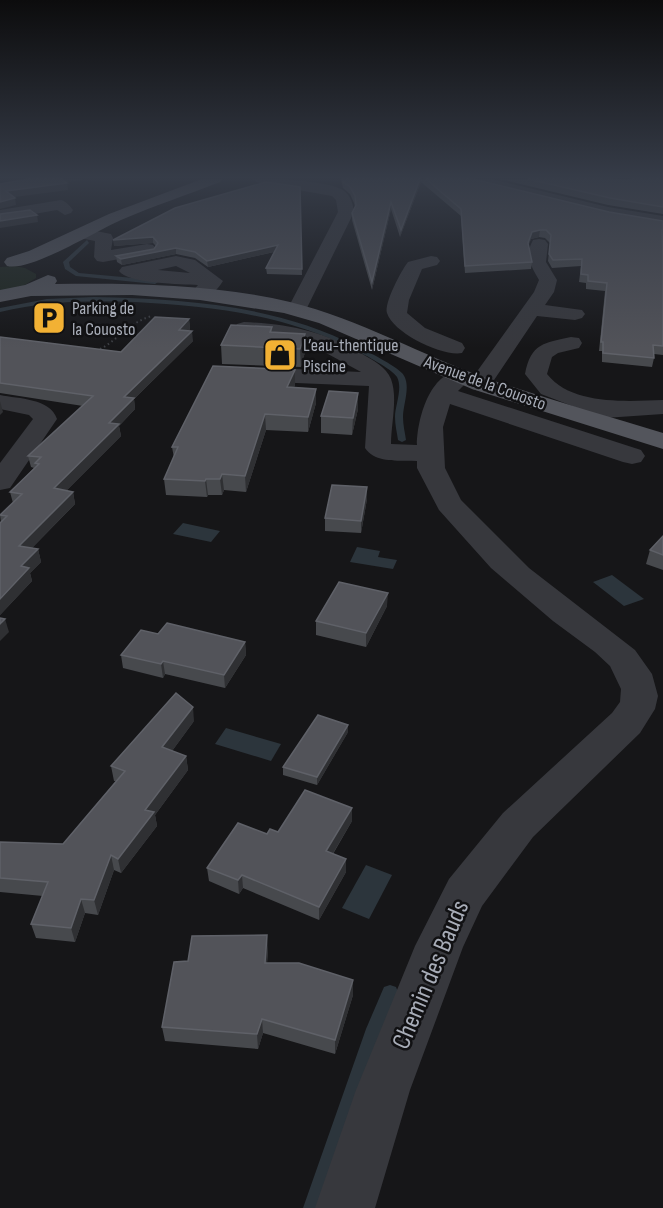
<svg xmlns="http://www.w3.org/2000/svg" width="663" height="1208" viewBox="0 0 663 1208" font-family="'Sofia Sans Condensed',sans-serif">
	<rect width="100%" height="100%" fill="#161618"/>
	<!-- green -->
	<path fill="#1e261f" d="M15 266 25 268 36 274V278L23 286 0 291V267Z"/>
	<!-- water -->
	<g fill="#2c353c">
		<path d="M183 523 220 531 211 542 173 534Z"/>
		<path d="M357 547 380 551 378 557 397 560 393 569 350 562Z"/>
		<path d="M612 575 644 599 624 606 593 582Z"/>
		<path d="M226 728 281 744 271 761 215 744Z"/>
		<path d="M366 865 392 875 369 919 342 908Z"/>
	</g>
	<g fill="none" stroke-linecap="round" stroke-linejoin="round">
		<!-- stream -->
		<g fill="#2c353c" fill-rule="evenodd">
			<path d="M87 240 89 243 69 262 70 267 79 273 155 280 158 282 155 284 76 276 65 269 63 262Z"/>
			<path d="M94 297C185 299 276 305 358 347 369 352 394 365 402 373 412 384 403 404 403 417 403 425 405 433 406 440L402 442 398 440C397 433 395 425 395 417 395 405 403 389 397 377 392 369 365 355 355 350 286 315 212 306 135 302 89 300 45 301 0 312V308L47 299Z"/>
			<path d="M390 985 396 987 398 992 382 1029 321 1208H303L366 1029 384 987Z"/>
		</g>
		<!-- path -->
		<path stroke="#3d3f44" stroke-width="2" stroke-dasharray="1.5 3" stroke-linecap="butt" d="M96 351C117 342 129 322 152 316"/>
		<!-- minor -->
		<g fill="#37383d" fill-rule="evenodd">
			<path d="M252 179C269 178 333 181 344 191 351 196 353 204 354 212L304 314H290L287 310 338 212 336 200 332 196 259 183Z"/>
			<path d="M467 179H491L608 207 663 216V226L608 217 469 182Z"/>
			<path d="M595 179H642C634 187 603 187 595 179Z"/>
			<path d="M61 200C67 202 69 205 73 210L71 213 65 215 57 210 0 220V210Z"/>
			<path d="M81 228 111 234 113 238 111 250 147 244 153 245 156 249 153 253 147 254 103 262 97 261 94 257 95 241 75 237 73 233Z"/>
			<path d="M539 239 545 240 548 244 546 262 557 280 554 292 545 305 582 310 585 314 582 318 575 320 537 316 488 389 480 391 472 389 468 384 534 292 539 280C531 266 524 256 533 240Z"/>
			<path d="M176 256 195 260 223 281C216 292 207 301 193 298L190 294 198 285C182 284 128 284 119 271L122 267ZM176 266 190 273 158 270Z"/>
			<path d="M431 256 437 257 440 261 437 265 422 269 409 300 407 313 425 328 462 343 465 348 462 353C443 357 393 333 387 313 384 303 401 271 408 262Z"/>
			<path d="M244 322C288 324 325 331 364 355 374 361 386 367 391 379 398 398 391 424 391 444L417 445C417 418 432 363 469 372L472 377 458 391 641 450 645 456 641 462 632 464 623 462 450 404 443 427 445 468 461 500 529 568 635 650 652 674 658 696 655 709 640 733 533 837 482 906 463 947 410 1090 375 1208H315L356 1090 415 946 449 879 503 813 612 713 620 702 621 689 610 666 595 652 553 621 491 568 439 510 417 468V461C400 460 376 464 365 448L369 386 249 381 241 379 238 374 241 369 249 367 361 372 306 342 237 332 234 328 237 324Z"/>
			<path d="M571 337 579 338 582 343 579 348 558 353 552 357 547 374C572 406 628 401 663 400V414L590 419 581 417 578 412 580 409 541 394 525 374C531 343 544 343 571 337Z"/>
			<path d="M0 395C19 399 50 398 57 419L10 488 0 490V463L33 419 29 415 0 409Z"/>
		</g>
		<!-- major -->
		<g fill="#53555c" fill-rule="evenodd">
			<path d="M202 179H222L220 182C187 195 153 206 121 220 96 231 30 272 7 266L4 262 7 258 29 251 109 214Z"/>
			<path d="M48 275 55 277 57 281 55 284C132 283 215 284 290 302 360 319 422 356 489 379 546 399 605 415 663 433V449L472 389 319 323 284 313 200 300 132 295 31 296 0 302V290L25 285Z"/>
		</g>
	</g>
	<!-- wall -->
	<g fill="#47494d">
		<path d="M341 179H473L609 212 663 221V238H662L663 256V355L654 354V358L652 367 602 362V351H599L605 291 586 289V283L579 282 581 266 552 268 548 261 550 243 545 238 539 237 531 239 528 246 532 262 531 269 465 273 461 216 421 182 400 237 391 209 372 290 352 220V213L355 207 354 203 350 194 343 188Z"/>
		<path d="M500 179H604L627 180 663 179V214L608 205Z"/>
		<path d="M300 187 302 275 267 274 266 268 274 252 208 267 195 258 176 254 122 265 117 262 116 256 154 249 156 246 153 243 114 246Z"/>
		<path d="M189 319 190 329 188 331 193 341 134 399 135 409 119 426 121 436 66 491 73 492 75 504 32 548 38 549 41 562 30 573 32 581 0 615V523L1 522 0 515 13 503 10 492 34 468 31 467 28 456 83 406 0 393V337L121 352Z"/>
		<path d="M272 327V332L305 334V352L301 367 222 364 221 345Z"/>
		<path d="M295 370V385L294 387 316 389V403L308 432 266 430 246 492 224 490 222 495H208L207 497 166 495 164 479 174 458 172 447Z"/>
		<path d="M358 409 352 435 321 433V416Z"/>
		<path d="M367 499 361 533 325 531V518Z"/>
		<path d="M663 536V570L646 564 650 550Z"/>
		<path d="M387 606 366 647 316 635V621Z"/>
		<path d="M158 634 245 642 246 655 225 688 165 674 163 678 123 668 121 655Z"/>
		<path d="M194 721 172 751 186 756 188 770 155 815 157 826 121 873 114 870 98 915 85 913 75 942 36 938 31 924 43 896 0 892V842L63 844 116 781H114L111 766Z"/>
		<path d="M348 732 317 785 283 775V767Z"/>
		<path d="M352 821 333 854 346 872 319 920 243 888 239 894 209 881 207 868 267 834 278 832Z"/>
		<path d="M268 950 267 963 353 980V995L335 1054 263 1033 258 1049 165 1041 162 1027 188 961Z"/>
	</g>
	<!-- shaded-wall -->
	<g fill="#2f3033">
		<path d="M60 179H81L82 180 61 183Z"/>
		<path d="M420 179H421V182L400 237 401 230Z"/>
		<path d="M67 183 68 190 7 198 6 191Z"/>
		<path d="M15 198 16 205 0 209V202Z"/>
		<path d="M391 202V209L372 290V282Z"/>
		<path d="M37 215 38 222 0 228V221Z"/>
		<path d="M540 230 539 237 531 239 527 250 528 243 532 232Z"/>
		<path d="M153 237V243L114 246 113 240Z"/>
		<path d="M278 245V251L208 267 207 261Z"/>
		<path d="M176 248V254L122 265 121 259Z"/>
		<path d="M189 319 190 329 180 341 179 330Z"/>
		<path d="M192 331 193 341 134 399 135 409 119 426 121 436 57 500 54 488 109 423 124 397Z"/>
		<path d="M305 334V352L301 367 300 349Z"/>
		<path d="M295 370V385L288 402 287 387Z"/>
		<path d="M316 389V403L308 432V417Z"/>
		<path d="M358 393V409L352 435 353 418Z"/>
		<path d="M0 401 3 412 0 415Z"/>
		<path d="M265 414 266 430 246 492 245 476Z"/>
		<path d="M222 474 224 490 222 495 220 479Z"/>
		<path d="M206 479 208 495 207 497 205 481Z"/>
		<path d="M367 487V499L361 533V521Z"/>
		<path d="M73 492 75 504 22 558 19 546Z"/>
		<path d="M38 549 41 562 30 573 32 581 0 615V599L21 566Z"/>
		<path d="M388 593 387 606 366 647V633Z"/>
		<path d="M5 619 9 632 0 641V624Z"/>
		<path d="M245 642 246 655 225 688 224 675Z"/>
		<path d="M163 661 165 674 163 678 161 664Z"/>
		<path d="M193 707 194 721 164 762 162 747Z"/>
		<path d="M348 725V732L317 785V777Z"/>
		<path d="M186 756 188 770 155 815 157 826 121 873 118 859 145 810Z"/>
		<path d="M352 808V821L326 865V851Z"/>
		<path d="M111 855 114 870 98 915 94 900Z"/>
		<path d="M346 859V872L319 920V907Z"/>
		<path d="M242 875 243 888 239 894 238 880Z"/>
		<path d="M81 899 85 913 75 942 71 928Z"/>
		<path d="M267 935 268 950 266 977 265 963Z"/>
		<path d="M353 980V995L335 1054V1040Z"/>
		<path d="M262 1019 263 1033 258 1049 257 1034Z"/>
	</g>
	<!-- building -->
	<g fill="#525359" stroke="#5f6168" stroke-width="1.5">
		<path d="M28 179H62L67 183 6 191 15 198 0 202V184Z"/>
		<path d="M343 179H420L401 230 391 202 372 282 352 213 356 205 355 196 350 187 343 182Z"/>
		<path d="M426 179H473L609 212 663 221V230H662L663 256V346L653 345 654 358 603 353V342H601L607 283 588 281V275L581 274 582 259 553 260 549 254 551 235 546 230H540L532 232 528 243 532 262 465 266 461 209Z"/>
		<path d="M528 179H604L627 180 633 179H663V207L610 198Z"/>
		<path d="M266 182 300 187 302 269 266 268 278 245 207 261 195 252 176 248 121 259 116 256 154 249 158 243 153 237 113 240 175 208Z"/>
		<path d="M30 210 37 215 0 221V214Z"/>
		<path d="M155 317 189 319 179 330 192 331 124 397 134 398 109 423 119 424 54 488 73 492 19 546 38 549 21 566 29 568 0 599V523L7 516 0 515 22 494 10 492 39 464 35 463 41 457 28 456 93 396 0 383V337L121 352Z"/>
		<path d="M231 325 272 327 270 332 305 334 300 349 221 345Z"/>
		<path d="M213 366 295 370 287 387 316 389 308 417 265 414 245 476 222 474 220 479H206L205 481 164 479 178 447H172Z"/>
		<path d="M329 391 358 393 353 418 321 416Z"/>
		<path d="M332 485 367 487 361 521 325 518Z"/>
		<path d="M663 536V555L650 550Z"/>
		<path d="M339 582 388 593 366 633 316 621Z"/>
		<path d="M0 618 5 619 0 624Z"/>
		<path d="M167 623 245 642 224 675 163 661 161 664 121 655 141 630 158 634Z"/>
		<path d="M176 693 193 707 162 747 186 756 145 810 154 812 118 859 111 855 94 900 81 899 71 928 31 924 48 882 0 878V842L63 844 125 771 111 766Z"/>
		<path d="M318 715 348 725 317 777 283 767Z"/>
		<path d="M305 790 352 808 326 851 346 859 319 907 242 875 238 880 207 868 238 823 267 834 270 829 278 832Z"/>
		<path d="M267 935 265 963H299L353 980 335 1040 262 1019 257 1034 162 1027 174 962 188 961 192 936Z"/>
	</g>
	<!-- sky -->
	<linearGradient id="sky" x2="0" y2="1"><stop stop-color="#0c0c0d"/><stop offset="0.51" stop-color="#363c48"/><stop offset="1" stop-color="#363c48" stop-opacity="0"/></linearGradient>
	<rect width="663" height="348" fill="url(#sky)"/>
	<!-- icons -->
	<defs>
		<symbol id="parking-square" viewBox="-11 -11 22 22"><rect x="-9" y="-9" width="18" height="18" rx="4" fill="#f2b134" stroke="#111113"/><path d="M-3.5-5.5H1a3.5 3.5 0 0 1 0 7H-1V5.5H-3.5ZM-1-3.4V-.6H.8a1.4 1.4 0 0 0 0-2.8Z" fill="#111"/></symbol>
		<symbol id="shop-square" viewBox="-11 -11 22 22"><rect x="-9" y="-9" width="18" height="18" rx="4" fill="#f2b134" stroke="#111113"/><path d="M-5-2.5h2.3a2.7 3.5 0 0 1 5.4 0H5L5.5 6h-11ZM-1.5-2.5h3a1.5 2.3 0 0 0-3 0Z" fill="#111"/></symbol>
	</defs>
	<g fill-rule="evenodd">
		<use href="#parking-square" x="30" y="299" width="38" height="38"/>
		<use href="#shop-square" x="261" y="336" width="38" height="38"/>
	</g>
	<g text-anchor="middle" dominant-baseline="central" stroke-width="5" stroke-linejoin="round" paint-order="stroke">
		<!-- far-poi labels -->
		<g font-size="18" fill="#a8adb8" stroke="#111113" text-anchor="start">
			<text x="72" y="308">Parking de<tspan x="72" dy="21">la Couosto</tspan></text>
			<text x="303" y="345">L’eau-thentique<tspan x="303" dy="21">Piscine</tspan></text>
		</g>
		<!-- far-street labels -->
		<g font-size="18" fill="#a8adb8" stroke="#111113">
			<text transform="translate(485 383) rotate(20)">Avenue de la Couosto</text>
		</g>
		<!-- near-street labels -->
		<g font-size="26" fill="#a8adb8" stroke="#111113">
			<text transform="translate(431 975) rotate(-67)">Chemin des Bauds</text>
		</g>
	</g>
</svg>
